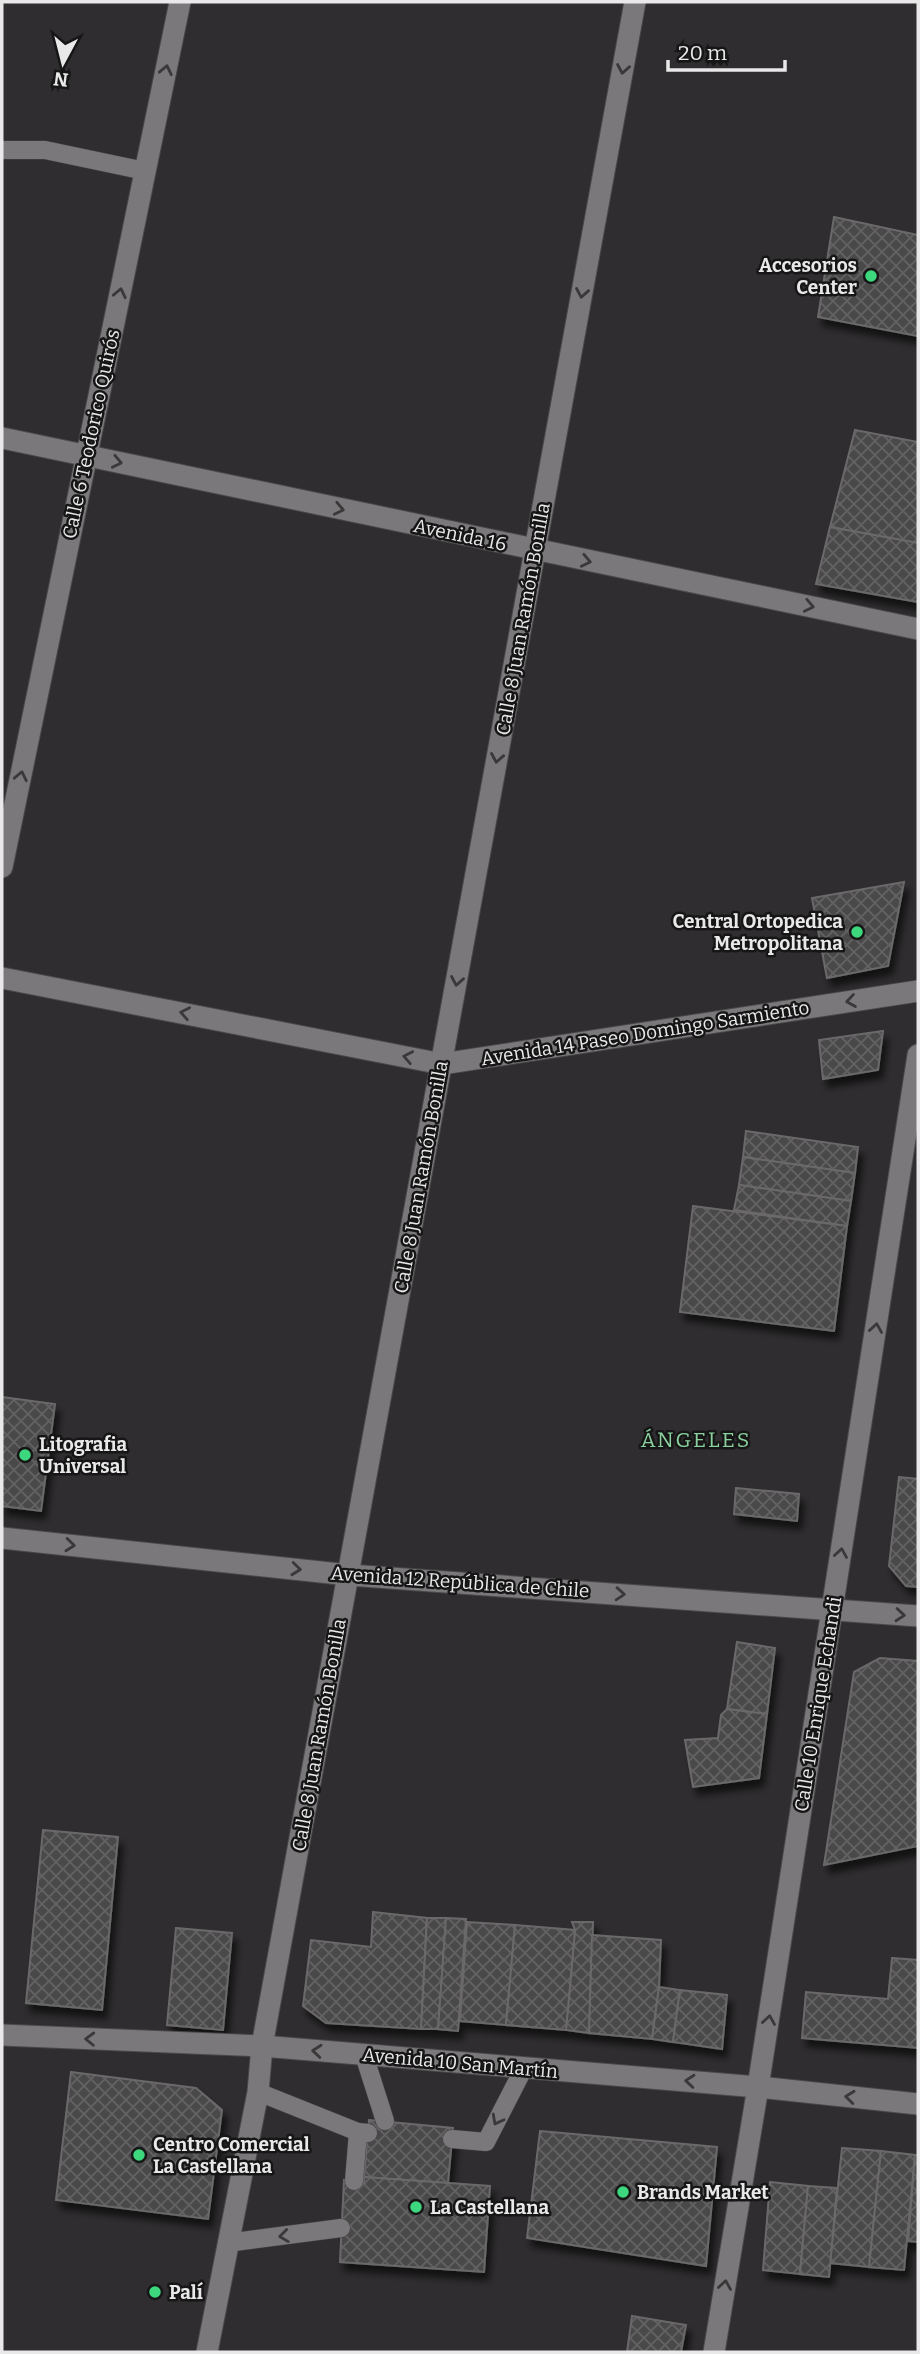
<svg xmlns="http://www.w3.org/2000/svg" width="920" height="2354" viewBox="0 0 920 2354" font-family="Bitter,serif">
	<defs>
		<pattern id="building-cross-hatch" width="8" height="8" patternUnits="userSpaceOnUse" patternTransform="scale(1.75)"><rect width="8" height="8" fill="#4a484a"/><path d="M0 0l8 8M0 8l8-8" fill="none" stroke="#646264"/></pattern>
		<filter id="shadow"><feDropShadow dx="4.5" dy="8" stdDeviation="3.5" flood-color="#0009"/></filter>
	</defs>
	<rect width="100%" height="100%" fill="#2f2d2f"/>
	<!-- building -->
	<g fill="url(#building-cross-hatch)" stroke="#6b696a" stroke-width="2" filter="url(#shadow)">
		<path d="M834 217 918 235V336L818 317Z"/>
		<path d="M855 430 918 442V543L830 527Z"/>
		<path d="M830 527 918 543V602L816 584Z"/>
		<path d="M904 882 888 966 827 978 812 898Z"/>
		<path d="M883 1031 878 1070 823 1079 819 1040Z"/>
		<path d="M746 1131 858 1147 855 1173 743 1157Z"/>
		<path d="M743 1157 855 1173 851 1201 739 1185Z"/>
		<path d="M739 1185 851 1201 847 1226 734 1210Z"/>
		<path d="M693 1206 847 1226 834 1331 680 1312Z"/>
		<path d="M2 1397 55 1404 41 1511 2 1506Z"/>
		<path d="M899 1477 918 1479V1587L906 1586 889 1566Z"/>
		<path d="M736 1488 799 1494 797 1521 734 1514Z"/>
		<path d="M737 1642 775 1648 767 1714 727 1709Z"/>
		<path d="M880 1658 918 1661V1846L824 1865 854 1672Z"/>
		<path d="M727 1709 767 1714 759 1778 693 1787 685 1740 718 1738 721 1715Z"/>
		<path d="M43 1830 118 1837 102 2010 26 2003Z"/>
		<path d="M373 1912 427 1918 421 2029 326 2023 303 2006 311 1940 371 1947Z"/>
		<path d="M427 1918H446L438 2029H421Z"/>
		<path d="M446 1918 466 1919 458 2031 438 2029Z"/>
		<path d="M467 1922 515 1925 506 2025 460 2021Z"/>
		<path d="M572 1922H593L589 2033 566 2030 575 1930Z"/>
		<path d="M515 1925 575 1930 566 2030 506 2025Z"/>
		<path d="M176 1928 232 1933 223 2030 167 2025Z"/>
		<path d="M592 1935 661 1940 659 1987 652 2039 589 2033Z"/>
		<path d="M892 1958 918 1960V2048L802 2038 806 1992 888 1999Z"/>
		<path d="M659 1987 680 1990 673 2042 652 2039Z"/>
		<path d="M680 1990 727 1995 722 2049 673 2042Z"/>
		<path d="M71 2072 196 2088 222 2110 208 2219 56 2200Z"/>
		<path d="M369 2120 453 2128 448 2183 364 2177Z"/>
		<path d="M540 2131 717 2147 706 2266 527 2238Z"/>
		<path d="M842 2148 881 2151 869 2267 830 2263Z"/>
		<path d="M881 2151 915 2155 904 2270 869 2267Z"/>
		<path d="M915 2155H918V2242L908 2241Z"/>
		<path d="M364 2177 490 2186 484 2272 340 2262 344 2180 364 2183Z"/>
		<path d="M770 2182 808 2186 800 2274 763 2270Z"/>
		<path d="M808 2186 837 2188 829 2277 800 2274Z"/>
		<path d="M632 2316 686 2325 681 2352H627Z"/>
	</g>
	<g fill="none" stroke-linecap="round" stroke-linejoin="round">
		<defs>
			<g id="lane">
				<path d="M2 150H45L145 171"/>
				<path d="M364 2055 385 2121"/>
				<path d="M258 2092 358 2132 368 2133"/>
				<path d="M452 2139 486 2142 524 2068"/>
				<path d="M354 2181 358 2132"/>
				<path d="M227 2243 341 2228"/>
			</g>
			<g id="street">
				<path d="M2 438 918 629"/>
				<path d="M2 867 180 2"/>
				<path d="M2 978 442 1064 918 991"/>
				<path d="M2 1538 349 1575 918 1616"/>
				<path d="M207 2352 258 2092 262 2046 635 2"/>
			</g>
			<g id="secondary">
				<path d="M2 2035 262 2046 758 2087 918 2104"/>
				<path d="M714 2352 758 2087 918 1055"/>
			</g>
		</defs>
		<!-- lane casing -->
		<use href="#lane" stroke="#4a484a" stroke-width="19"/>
		<!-- street casing -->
		<use href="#street" stroke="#4a484a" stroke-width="23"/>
		<!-- secondary casing -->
		<use href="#secondary" stroke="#4a484a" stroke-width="23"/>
		<!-- lane -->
		<use href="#lane" stroke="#7a787a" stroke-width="18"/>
		<!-- street -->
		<use href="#street" stroke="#7a787a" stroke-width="21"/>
		<!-- secondary -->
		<use href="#secondary" stroke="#7a787a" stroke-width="21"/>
	</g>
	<!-- one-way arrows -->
	<defs><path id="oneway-chevron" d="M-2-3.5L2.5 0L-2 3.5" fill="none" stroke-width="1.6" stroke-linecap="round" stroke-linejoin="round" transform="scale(1.75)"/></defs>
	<g stroke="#3a3839">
		<use href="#oneway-chevron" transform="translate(623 69) rotate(100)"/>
		<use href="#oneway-chevron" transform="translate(166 70) rotate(-78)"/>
		<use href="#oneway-chevron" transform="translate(120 293) rotate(-78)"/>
		<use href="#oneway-chevron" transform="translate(582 293) rotate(100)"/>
		<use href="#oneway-chevron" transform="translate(117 462) rotate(12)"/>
		<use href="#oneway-chevron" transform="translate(339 509) rotate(12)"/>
		<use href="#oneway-chevron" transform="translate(586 561) rotate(12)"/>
		<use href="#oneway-chevron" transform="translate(809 606) rotate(12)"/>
		<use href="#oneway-chevron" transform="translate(497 758) rotate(100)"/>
		<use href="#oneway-chevron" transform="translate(21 776) rotate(-78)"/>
		<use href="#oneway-chevron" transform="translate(457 981) rotate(100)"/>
		<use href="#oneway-chevron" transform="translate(851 1001) rotate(171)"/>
		<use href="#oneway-chevron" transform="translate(185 1013) rotate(-169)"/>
		<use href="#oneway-chevron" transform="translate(408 1057) rotate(-169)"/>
		<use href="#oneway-chevron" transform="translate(876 1328) rotate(-81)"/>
		<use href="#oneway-chevron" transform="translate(70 1545) rotate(6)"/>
		<use href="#oneway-chevron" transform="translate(841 1553) rotate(-81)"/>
		<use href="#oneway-chevron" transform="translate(296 1569) rotate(6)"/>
		<use href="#oneway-chevron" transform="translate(620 1594) rotate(4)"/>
		<use href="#oneway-chevron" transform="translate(900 1615) rotate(5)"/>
		<use href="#oneway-chevron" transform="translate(769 2020) rotate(-81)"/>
		<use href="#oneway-chevron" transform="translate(90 2039) rotate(-178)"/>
		<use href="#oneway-chevron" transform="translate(317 2051) rotate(-175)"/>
		<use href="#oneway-chevron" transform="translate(690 2081) rotate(-175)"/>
		<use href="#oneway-chevron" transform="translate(850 2097) rotate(-174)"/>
		<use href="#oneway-chevron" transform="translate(497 2120) rotate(118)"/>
		<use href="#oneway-chevron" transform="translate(284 2236) rotate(173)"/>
		<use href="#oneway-chevron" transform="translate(725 2285) rotate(-81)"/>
	</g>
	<!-- markers -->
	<g fill="#3dd77e" stroke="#171616" stroke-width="2.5">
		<circle cx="871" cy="276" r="7"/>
		<circle cx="857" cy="932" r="7"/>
		<circle cx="25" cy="1455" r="7"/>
		<circle cx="139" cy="2155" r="7"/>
		<circle cx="623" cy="2192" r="7"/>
		<circle cx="416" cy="2207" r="7"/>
		<circle cx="155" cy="2292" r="7"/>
	</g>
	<g text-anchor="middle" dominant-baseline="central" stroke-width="5" stroke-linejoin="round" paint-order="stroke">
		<!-- poi labels -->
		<g font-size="19" font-weight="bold" fill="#eae9ea" stroke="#171616" text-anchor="start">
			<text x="857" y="265" text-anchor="end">Accesorios<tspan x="857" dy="22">Center</tspan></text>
			<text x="843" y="921" text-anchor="end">Central Ortopedica<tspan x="843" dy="22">Metropolitana</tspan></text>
			<text x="39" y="1444">Litografia<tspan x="39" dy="22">Universal</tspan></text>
			<text x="153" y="2144">Centro Comercial<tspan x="153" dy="22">La Castellana</tspan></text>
			<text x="637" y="2192">Brands Market</text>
			<text x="430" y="2207">La Castellana</text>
			<text x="169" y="2292">Palí</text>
		</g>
		<!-- street labels -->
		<g font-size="19" fill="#eae9ea" stroke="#171616">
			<text transform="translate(91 434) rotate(-78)">Calle 6 Teodorico Quirós</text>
			<text transform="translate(460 535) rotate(12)">Avenida 16</text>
			<text transform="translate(523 619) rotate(-80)">Calle 8 Juan Ramón Bonilla</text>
			<text transform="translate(645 1033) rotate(-9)">Avenida 14 Paseo Domingo Sarmiento</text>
			<text transform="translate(421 1177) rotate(-80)">Calle 8 Juan Ramón Bonilla</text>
			<text transform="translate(460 1582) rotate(4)">Avenida 12 República de Chile</text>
			<text transform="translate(818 1704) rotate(-81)">Calle 10 Enrique Echandi</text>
			<text transform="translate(319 1735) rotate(-80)">Calle 8 Juan Ramón Bonilla</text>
			<text transform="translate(460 2063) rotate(5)">Avenida 10 San Martín</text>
		</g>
		<!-- neighbourhood labels -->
		<g font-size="21" letter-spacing="2" fill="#8bd1a0" stroke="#171616">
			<text x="696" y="1440">ÁNGELES</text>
		</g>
	</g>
	<!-- border -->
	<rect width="920" height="2354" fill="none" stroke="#eae9ea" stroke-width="7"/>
	<!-- north arrow -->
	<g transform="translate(63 63) rotate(187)" stroke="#171616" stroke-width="5" paint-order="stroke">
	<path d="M0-5L12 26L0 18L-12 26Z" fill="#eae9ea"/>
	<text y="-10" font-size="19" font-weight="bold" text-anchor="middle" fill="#eae9ea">N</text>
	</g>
	<!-- scale -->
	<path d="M668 60v10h117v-10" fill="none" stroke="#eae9ea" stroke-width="3.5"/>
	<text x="678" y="60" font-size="21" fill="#eae9ea" stroke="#171616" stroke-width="5" paint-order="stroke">20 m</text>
</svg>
